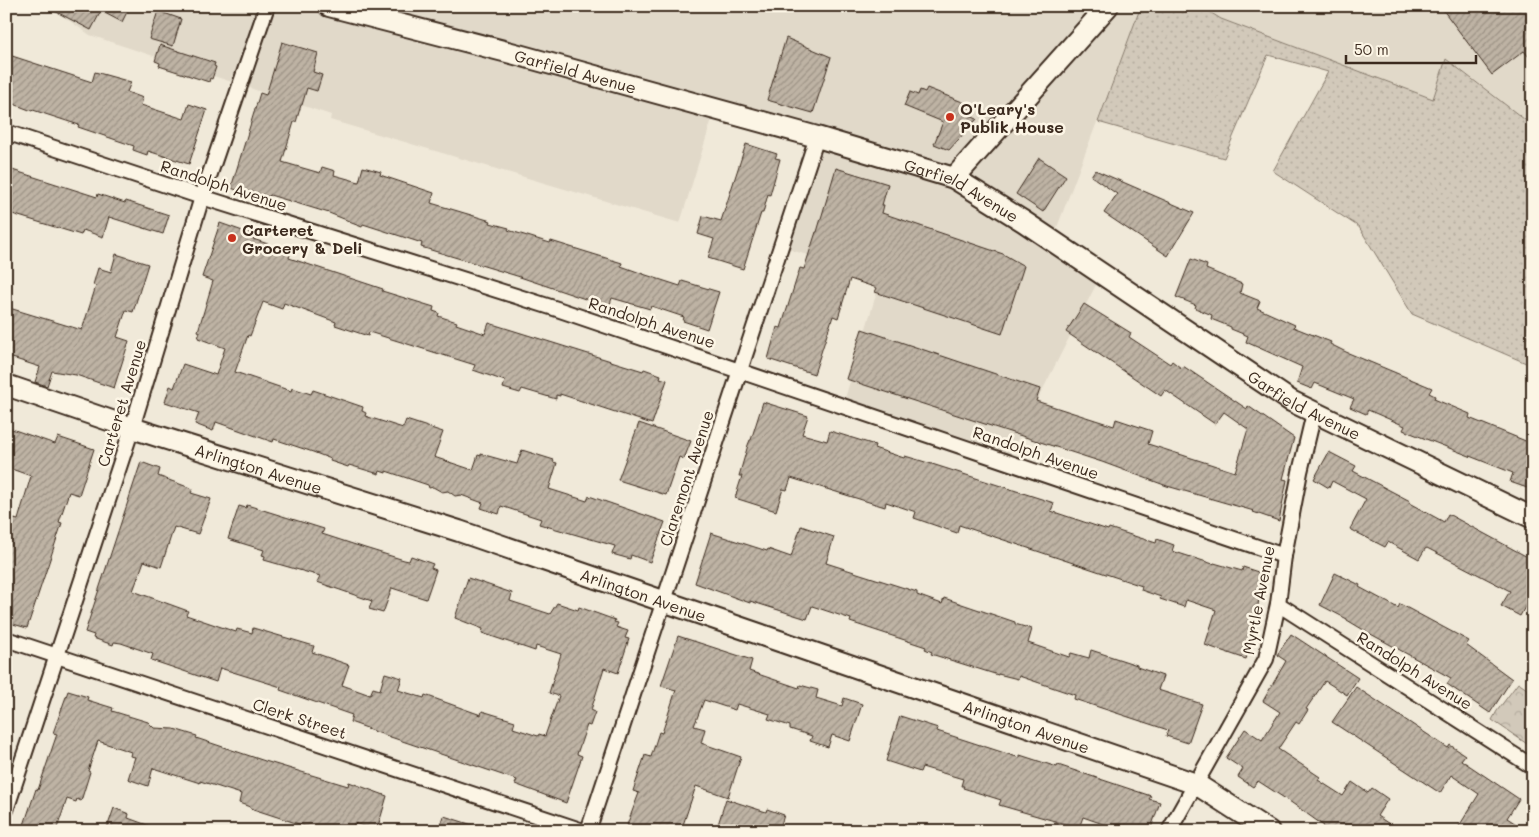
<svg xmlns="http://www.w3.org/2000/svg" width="1539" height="837" viewBox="0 0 1539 837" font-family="Mali,sans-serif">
	<defs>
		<pattern id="grass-dots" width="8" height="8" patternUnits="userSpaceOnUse" patternTransform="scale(1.25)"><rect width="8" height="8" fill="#d2c9ba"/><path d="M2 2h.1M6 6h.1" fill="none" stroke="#b5ad9f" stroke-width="1.8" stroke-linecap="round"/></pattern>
		<pattern id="park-crowns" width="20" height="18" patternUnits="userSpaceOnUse" patternTransform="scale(1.25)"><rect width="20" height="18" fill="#d2c9ba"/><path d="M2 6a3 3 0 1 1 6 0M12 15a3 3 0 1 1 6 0" fill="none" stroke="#b5ad9f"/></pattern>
		<pattern id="building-hatch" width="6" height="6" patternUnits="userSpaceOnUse" patternTransform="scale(1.25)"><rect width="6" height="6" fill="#beb3a4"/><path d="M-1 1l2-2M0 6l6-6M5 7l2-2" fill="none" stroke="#9c9285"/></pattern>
	</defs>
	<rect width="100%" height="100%" fill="#f0e9d9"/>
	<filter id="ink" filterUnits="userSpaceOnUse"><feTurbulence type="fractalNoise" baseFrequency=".02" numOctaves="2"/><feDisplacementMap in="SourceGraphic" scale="10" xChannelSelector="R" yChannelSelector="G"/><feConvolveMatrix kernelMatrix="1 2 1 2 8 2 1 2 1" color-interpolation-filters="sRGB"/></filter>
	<g filter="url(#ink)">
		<!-- built -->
		<g fill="#e1d9c9">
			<path d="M48 6H1141L1053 238 1103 271 1007 460 843 405 881 278 788 249 824 133 715 109 680 223 330 120 331 115 90 35Z"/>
			<path d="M1200 6H1533V126L1447 59 1433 99 1221 19Z"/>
		</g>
		<!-- grass -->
		<path fill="url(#grass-dots)" stroke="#867a6c" d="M1141 6H1200L1221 19 1433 99 1446 59 1533 126V366L1412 314 1359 227 1273 171 1328 72 1268 55 1224 158 1098 122Z"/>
		<!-- park -->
		<path fill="url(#park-crowns)" stroke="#867a6c" d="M1518 683 1533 693V748L1492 720 1497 711Z"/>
		<!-- building -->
		<g fill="url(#building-hatch)" stroke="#3b2a1e">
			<path d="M45 6H130L122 22 101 11 91 30Z"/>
			<path d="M1440 6H1533V62L1524 51 1492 75Z"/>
			<path d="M158 11 181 19 173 46 149 39Z"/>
			<path d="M786 38 831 57 813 113 767 100Z"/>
			<path d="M282 42 318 53 313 72 322 75 317 91 307 88 302 105H301L296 122H294L282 162 320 173 322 167 335 171 334 175 359 182 363 167 381 172 380 175 434 193 431 203 491 221 490 223 509 228 508 230 550 243 551 241 622 263 621 266 646 275 680 286 682 281 719 292 707 329 683 321 684 317 651 306 650 309 612 298 609 307 517 276 421 247 422 243 363 224 362 227 349 222V221L329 213 270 195 269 197 249 191 248 194 231 188 260 93 266 95Z"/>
			<path d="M160 45 215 63 214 66 216 67 212 79 210 78 209 82 159 66 160 63 155 61Z"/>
			<path d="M6 54 92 82 95 72 131 82 127 92 143 98 141 105 184 119 189 104 207 110 189 164 148 151 147 155 133 150 134 146 78 127 79 125 33 110 32 111 6 101Z"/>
			<path d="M927 88 965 103 964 106 969 108 966 114 977 119 949 150 934 144 943 122 904 106 910 92 918 95 920 90 925 92Z"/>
			<path d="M746 144 777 154 775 158 780 159 770 195 768 194 763 213H761L743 269 708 258 714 239 698 234 703 216 721 221Z"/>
			<path d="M1039 158 1066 176 1043 212 1016 194Z"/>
			<path d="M6 168 97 197 98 194 125 203 126 201 169 215 163 234 109 217 103 237 83 230 81 235 9 213 12 204 6 202Z"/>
			<path d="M836 168 888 184 882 205H884L882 213 1003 254 1024 266 1002 334 875 292 877 288 850 279 838 318 833 316 814 374 768 359 777 327 781 328 800 268 804 269 816 232H817Z"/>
			<path d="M1095 170 1194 213 1168 256 1104 213 1117 194 1091 176Z"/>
			<path d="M220 223 254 235 253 239 271 245 270 248 290 254 289 258 383 289 382 291 434 307 433 311 439 313 438 316 457 322 456 324 485 334 489 323 643 371 644 369 661 375 660 378 667 380 652 424 560 394V396L556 395V399L522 389 520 393 503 388 505 381 473 370 475 365 369 332 368 336 335 325 336 322 284 303 282 309 263 302 250 336 248 335 235 372 291 391 292 388 311 394 313 390 363 407 362 411 366 413 365 416 403 428 406 420 443 432 434 457 473 470 478 455 481 456V454L517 464 522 450 554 460 553 462 557 463 549 489 587 501 589 496 665 522 650 562 631 555 630 559 612 554 615 546 539 524 541 519 501 506 499 514 481 508 483 503 461 495 455 496 448 491 442 492 433 487 429 488 428 485 386 471V473L380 471 379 474 349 465 348 467 330 461 331 459 313 452 274 439 273 442 216 422 213 431 195 424 199 413 165 402 170 386 174 388 183 364 216 375 225 348 198 338 200 332 198 331 213 281 202 277Z"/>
			<path d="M116 254 148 264 133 312 126 310 117 337 129 341 114 388 76 375 52 371 47 386 35 382 40 367 6 356V307L82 330 96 286 93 285 98 268 111 272Z"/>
			<path d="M1191 259 1207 265 1206 269 1242 284 1240 293 1260 301 1257 308 1295 325 1293 327 1331 342 1330 344 1346 352 1432 388 1429 393 1435 396 1434 399 1470 414 1469 418 1533 444V490L1510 482 1513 473 1403 430 1405 426 1368 410 1366 414 1350 407 1354 399 1315 383 1312 389 1297 383 1302 367 1246 342 1248 336 1231 329V327L1211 319 1212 315 1195 308 1196 305 1176 297Z"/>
			<path d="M1084 304 1131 333 1129 337 1170 364 1172 361 1181 368 1183 366 1247 409 1248 406 1294 438 1283 479 1287 480 1279 521 1253 512 1254 511 1167 486 1102 462 846 379 862 329 1040 389 1036 401 1114 426 1116 419 1152 431 1148 444 1235 472 1248 429 1224 412 1215 424 1165 390 1161 396 1066 332Z"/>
			<path d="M763 402 808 416 802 434 827 441 830 431 875 445 874 448 904 458 905 456 932 464 1054 503 1051 511 1108 530 1109 528 1156 543 1157 539 1174 545 1172 551 1213 564 1214 563 1242 571 1243 567 1264 574 1250 646 1246 659 1205 645 1216 610 1186 600 1184 607 1160 599 1161 597 1141 590 1142 586 959 525 957 533 914 518 916 512 886 502 885 507 791 478 787 490 783 489 776 511 735 498 742 476H739L748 445 750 440H751Z"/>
			<path d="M639 423 691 441 684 459 679 457 666 495 618 480Z"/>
			<path d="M6 427 55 444 58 437 94 449 79 495 69 492 59 522 62 523 27 628 6 622V531L10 518 18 520 31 476 6 467Z"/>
			<path d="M1329 452 1356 466 1353 471 1410 501 1409 503 1444 522 1448 514 1533 560V609L1526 605 1520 616 1501 606 1510 591 1427 548 1425 549 1419 559 1388 542 1385 547 1350 529 1366 499 1332 481 1329 488 1314 479Z"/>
			<path d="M141 462 160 469 158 476 193 489 191 493 211 499 198 534 174 527 161 567 144 561 133 591 188 611 186 615 236 632 237 629 252 633 253 628 314 646 312 652 349 665 342 685 370 695 373 688 380 690 385 673 402 678 398 690 424 698 425 695 481 715 482 711 515 721 513 728 538 736 539 734 545 736 559 696 549 693 561 654 536 646 535 651 482 633 483 629 455 618 468 578 512 593 510 601 550 614 557 603 578 610 579 607 615 620 614 622 618 623 616 627 628 631 625 638 629 639 618 673 604 668 591 710 595 712 590 726 587 725 577 754 582 756 566 803 515 784 517 780 367 729V728L350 722 352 715 280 690 281 687 220 668 216 682 151 660 153 654 121 643 114 642 113 645 93 638 94 635 85 632Z"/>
			<path d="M247 505 324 529 322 534 365 548 404 560 409 561 411 556 433 564 431 568 436 570 426 599 392 588 383 613 369 609 372 601 317 582 320 576 264 560 265 556 262 555 264 550 228 539 239 506 246 508Z"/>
			<path d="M801 526 834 537 826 563 917 592V595L942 604 944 598 1015 622V624L1032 629 1028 643 1069 657 1071 653 1089 658 1091 650 1137 665V667L1163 676 1158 690 1202 704 1188 743 1166 736 1168 730 1074 699 1075 695 1019 676 1018 679 998 674V675L931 654 932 652 925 649 926 647 850 622 851 619 812 606 807 619 750 601V603L695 583 711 533 767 551 768 549 791 557Z"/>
			<path d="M1335 573 1360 585 1359 587 1398 608 1400 604 1469 641 1466 645 1512 679 1490 713 1447 684 1451 678 1367 632 1347 620V619L1320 605Z"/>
			<path d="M1291 634 1358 678 1347 695 1325 681 1306 709 1308 710 1299 724 1296 722 1278 749 1320 777 1318 780 1343 796 1352 782 1368 793 1372 788 1388 799 1377 816 1400 831H1321L1324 826 1292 803 1258 781 1253 787 1238 777 1243 769 1226 758 1245 729 1262 740 1280 712 1263 701 1286 661 1277 655Z"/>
			<path d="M678 636 752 660 749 671 799 688 800 685 818 690 816 698 842 706 844 698 862 704 850 741 832 735 828 747 810 741 812 736 790 729V726L768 719 770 714 737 704 735 710 704 700 694 726 705 729 701 743 741 757 728 797 696 786 681 831H643L627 825 639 793 633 791 645 755 651 757 659 732 662 733 676 690 661 686Z"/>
			<path d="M1356 687 1448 748 1450 745 1465 755 1461 760 1519 799 1507 818 1527 831H1456L1479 794 1451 775 1440 793 1332 722Z"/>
			<path d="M68 691 88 697 87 700 113 708 112 711 148 722 154 728 174 729 197 736 196 738 265 761 348 786 349 782 387 796 377 830 354 823 352 831H326L315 827 314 829 250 808V807L239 803 241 794 200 781V783L153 768 148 786 128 779 135 757 130 756 131 752 98 741 88 771 90 772 81 801 77 799 76 802 67 799 56 831H22L36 789 38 790 57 734 53 733Z"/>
			<path d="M900 716 938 728 937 731 1020 758V755L1057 767 1058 765 1151 796 1149 799 1160 802 1150 831H1123L1083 817 1079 828 999 805 1001 800 963 788 964 786H961L963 779 922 767 920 772 886 761Z"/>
			<path d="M726 799 766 812 767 809 784 815 779 831H716Z"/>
			<path d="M114 808 129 814 128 818 158 829V831H106Z"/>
			<path d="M444 816 482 828V831H439Z"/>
		</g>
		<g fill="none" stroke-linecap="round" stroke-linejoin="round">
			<defs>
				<g id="street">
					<path d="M6 132 202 197 557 309 1284 556"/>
					<path d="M1278 604 1533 767"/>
					<path d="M6 639 583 831"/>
					<path d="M6 810 132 428 202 197 267 6"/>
					<path d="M588 831 817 137"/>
					<path d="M1169 831 1266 659 1278 604 1284 556 1300 472 1314 413"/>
				</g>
				<g id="secondary">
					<path id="s1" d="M329 6 515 54 817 137 954 178 1023 221 1291 401 1533 518"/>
					<path d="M954 178 1108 6"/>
					<path id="s2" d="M6 385 132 428 459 531 1196 784 1269 831"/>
				</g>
			</defs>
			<!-- street casing -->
			<use href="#street" stroke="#3b2a1e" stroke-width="18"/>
			<!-- secondary casing -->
			<use href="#secondary" stroke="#3b2a1e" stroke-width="24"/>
			<!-- street -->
			<use href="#street" stroke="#fcf5e5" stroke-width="14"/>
			<!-- secondary -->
			<use href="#secondary" stroke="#fcf5e5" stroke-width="20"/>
		</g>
	</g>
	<!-- markers -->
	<g fill="#c8321e" stroke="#fcf5e5" stroke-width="2">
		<circle cx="950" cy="117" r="5"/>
		<circle cx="232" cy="238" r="5"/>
	</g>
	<g text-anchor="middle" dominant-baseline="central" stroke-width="5" stroke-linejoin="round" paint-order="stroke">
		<!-- street labels -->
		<g font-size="16" fill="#3b2a1e" stroke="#fcf5e5">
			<text stroke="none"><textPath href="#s1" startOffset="255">Garfield Avenue</textPath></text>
			<text transform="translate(224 185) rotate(18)">Randolph Avenue</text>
			<text stroke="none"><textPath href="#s1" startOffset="660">Garfield Avenue</textPath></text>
			<text transform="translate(652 322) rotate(18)">Randolph Avenue</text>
			<text transform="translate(121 403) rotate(-73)">Carteret Avenue</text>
			<text stroke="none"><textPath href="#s1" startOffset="1066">Garfield Avenue</textPath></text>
			<text transform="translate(1036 452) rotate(19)">Randolph Avenue</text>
			<text stroke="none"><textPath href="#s2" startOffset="266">Arlington Avenue</textPath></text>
			<text transform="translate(686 478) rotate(-72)">Claremont Avenue</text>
			<text stroke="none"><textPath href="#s2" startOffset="671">Arlington Avenue</textPath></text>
			<text transform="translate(1258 600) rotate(-79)">Myrtle Avenue</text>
			<text transform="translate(1415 670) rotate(32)">Randolph Avenue</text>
			<text transform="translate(300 718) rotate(18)">Clerk Street</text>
			<text stroke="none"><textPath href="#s2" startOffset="1076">Arlington Avenue</textPath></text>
		</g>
		<!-- poi labels -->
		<g font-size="16" font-weight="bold" fill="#3b2a1e" stroke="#fcf5e5" text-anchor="start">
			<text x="960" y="108">O'Leary's<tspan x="960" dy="18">Publik House</tspan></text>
			<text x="242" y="229">Carteret<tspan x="242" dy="18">Grocery &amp; Deli</tspan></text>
		</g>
	</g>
	<!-- margin -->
	<rect width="1539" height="837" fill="none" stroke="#fcf5e5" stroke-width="25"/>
	<rect x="12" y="12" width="1514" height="812" fill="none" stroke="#3b2a1e" stroke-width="2" filter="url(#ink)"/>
	<!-- scale -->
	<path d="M1346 55v8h130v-8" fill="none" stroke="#3b2a1e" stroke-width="2.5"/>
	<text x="1354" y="55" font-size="15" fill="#3b2a1e" stroke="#fcf5e5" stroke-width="4" paint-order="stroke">50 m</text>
</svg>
